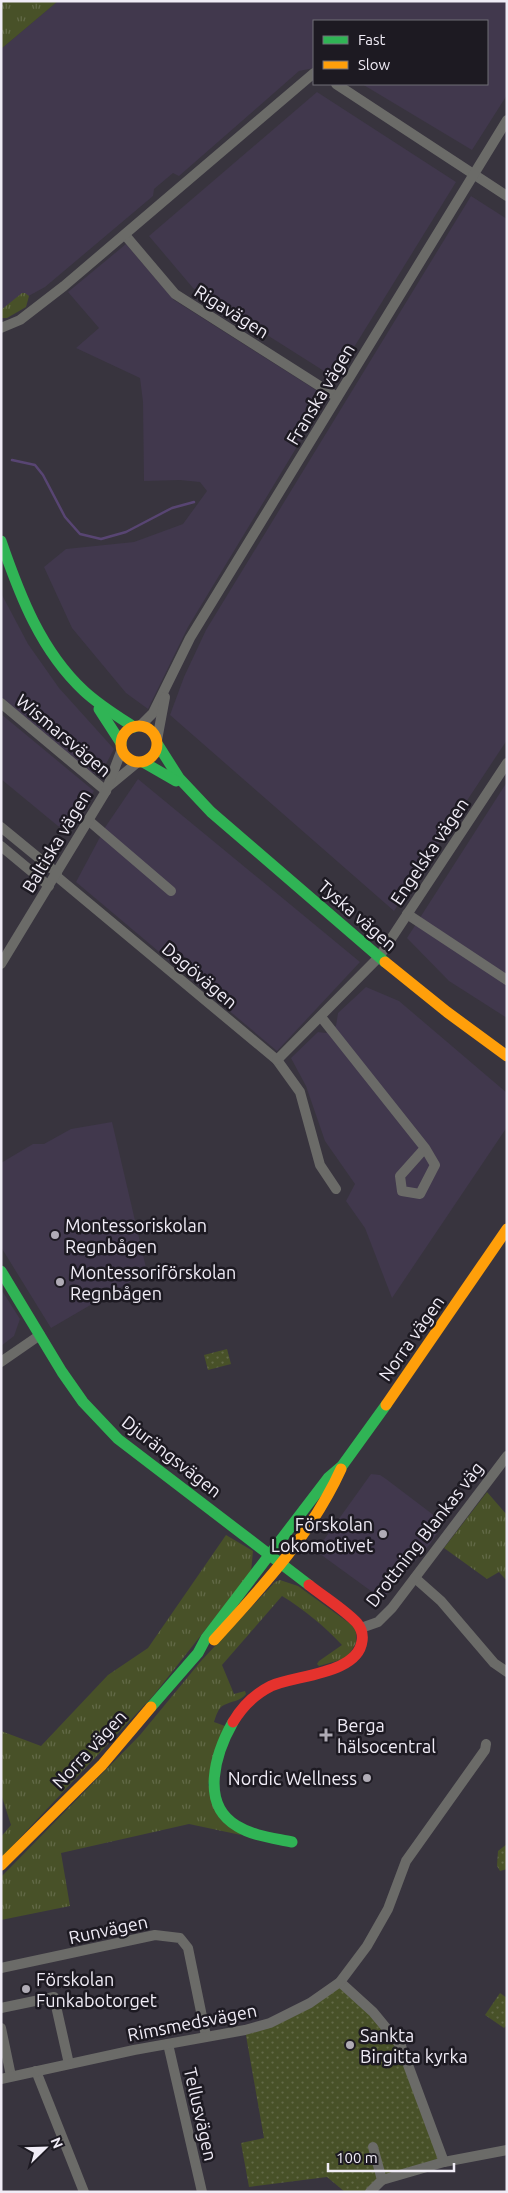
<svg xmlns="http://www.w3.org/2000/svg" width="508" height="2193" viewBox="0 0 508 2193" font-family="Ubuntu,sans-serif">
	<defs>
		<pattern id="grass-tufts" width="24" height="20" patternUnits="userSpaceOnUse" patternTransform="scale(1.25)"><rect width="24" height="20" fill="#485128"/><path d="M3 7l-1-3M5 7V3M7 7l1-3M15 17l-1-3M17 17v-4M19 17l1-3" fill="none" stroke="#636a48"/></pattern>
		<pattern id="park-dots" width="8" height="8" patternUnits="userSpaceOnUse" patternTransform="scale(1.25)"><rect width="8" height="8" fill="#485128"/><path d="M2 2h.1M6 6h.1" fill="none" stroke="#636a48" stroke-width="1.8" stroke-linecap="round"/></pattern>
	</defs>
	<rect width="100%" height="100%" fill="#38343e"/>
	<!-- built -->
	<g fill="#41384d">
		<path d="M58 1H507V95L472 150 362 84H487V21H314V68L299 71 179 176 173 173 154 189 153 196 45 287 1 311V49Z"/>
		<path d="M317 92 456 182 335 378 193 288 149 236Z"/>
		<path d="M471 196 507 219V740L394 911 170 715 184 677 206 630Z"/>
		<path d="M126 244 174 300 327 397 188 627 148 709 126 693 72 628 44 567 66 549 134 542 183 524 207 491 200 482 180 480 144 481 143 402 140 378 76 348 99 328 68 292Z"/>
		<path d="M1 593 28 644 59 688 114 749 100 775 90 772 1 697Z"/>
		<path d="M1 714 94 791 68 830 58 826 1 779Z"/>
		<path d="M138 779 360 962 277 1051 76 882 106 826Z"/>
		<path d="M507 782V1018L449 981 407 938Z"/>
		<path d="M366 987 399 1001 507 1093V1127L392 1298 365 1228 346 1201 355 1184 325 1141 306 1086 291 1058 318 1032 326 1033 336 1026 338 1013Z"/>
		<path d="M112 1122 147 1272 51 1328 1 1247V1163L33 1144H44L71 1129Z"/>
		<path d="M1 1289 20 1319 14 1336 1 1346Z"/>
		<path d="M371 1474 380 1475 386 1479 444 1523 430 1544 382 1599 316 1551Z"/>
	</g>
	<!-- grass -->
	<g fill="url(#grass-tufts)">
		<path d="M1 1H58L1 49Z"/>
		<path d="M22 293H25L29 296 26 307 7 318H1V310Z"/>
		<path d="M487 1492 507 1515V1581L499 1572 487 1579 444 1548Z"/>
		<path d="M226 1535 253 1551 251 1572 153 1696 1 1858V1837L11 1825 1 1794V1731L41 1746 108 1675 148 1648Z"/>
		<path d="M280 1580 298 1586 356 1628V1643L347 1658 319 1666 317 1664 319 1661 342 1645C324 1626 305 1610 282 1596L222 1665 234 1694 245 1691 246 1694C241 1701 232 1701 224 1705 218 1708 216 1716 214 1722L225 1726 208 1785 241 1835 189 1824 61 1853 70 1906 1 1920V1877L140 1735 201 1661 275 1582Z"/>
	</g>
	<!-- park -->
	<g fill="url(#park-dots)">
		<path d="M227 1349 231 1364 208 1370 204 1355Z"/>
		<path d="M507 1844V1869L500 1871 497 1866 498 1851Z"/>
		<path d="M340 1982 401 2046 444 2162 382 2180 370 2192H345L327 2177 249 2187 241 2143 264 2138 245 2030 270 2023Z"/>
		<path d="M500 1993 507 1998V2025L504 2028 485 2015Z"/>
	</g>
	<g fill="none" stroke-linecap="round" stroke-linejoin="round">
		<!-- stream -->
		<path stroke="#584573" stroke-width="2.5" d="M12 460 35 465 43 475 65 517 80 534 101 539 126 532 172 508 194 502"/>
		<!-- street -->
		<g stroke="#6b6b68" stroke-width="10">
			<path d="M336 84 507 196"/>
			<path d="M125 235 175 294 337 397"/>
			<path d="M1 328 20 320 64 286 314 73"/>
			<path d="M1 703 106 791"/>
			<path d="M140 726 153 713 190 638 507 120"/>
			<path d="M157 740 165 697"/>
			<path d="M109 786 138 762"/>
			<path d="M88 820 171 891"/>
			<path d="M1 827 57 873"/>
			<path d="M1 846 49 886"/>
			<path d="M55 875 277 1060 300 1092 320 1165 336 1189"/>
			<path d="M407 914 507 980"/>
			<path d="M1 964 106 791 122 749"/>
			<path d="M321 1017 425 1148 400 1176 402 1191 420 1194 435 1165 425 1148"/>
			<path d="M277 1060 379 957 507 763"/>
			<path d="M1 1362 40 1335"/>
			<path d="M415 1578 441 1601 494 1663 507 1672"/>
			<path d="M361 1628 378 1622 392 1608 507 1456"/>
			<path d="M1 1968 155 1935 180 1938 188 1948 206 2036"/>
			<path d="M340 1982 373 2012 401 2046 444 2162"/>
			<path d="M1 2008 54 1997 69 2064"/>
			<path d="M1 2028 11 2076"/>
			<path d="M168 2044 202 2192"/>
			<path d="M36 2071 84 2192"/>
			<path d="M1 2079 134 2050 245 2030 270 2023 310 2003 340 1982 367 1946 388 1909 406 1861 485 1750 486 1744"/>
			<path d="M382 2180 444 2162 507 2150"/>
			<path d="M370 2192 382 2180 373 2147"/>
		</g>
		<!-- fast -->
		<g stroke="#30b455" stroke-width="11">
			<path d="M1 541C20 596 41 651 84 691 99 705 117 716 134 727"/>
			<path d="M99 709 121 743"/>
			<path d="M158 745 179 778 211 812 385 962"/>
			<path d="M143 762 176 781"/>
			<path d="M1 1271 62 1372 83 1402 118 1439 309 1585"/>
			<path d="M151 1707 198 1653 206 1638 328 1478 342 1466 386 1405"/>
			<path d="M233 1722C216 1752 199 1804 237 1826 253 1836 273 1838 292 1842"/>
		</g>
		<!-- slow -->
		<g stroke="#ff9f0a" stroke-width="11">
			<circle cx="139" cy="744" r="18"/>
			<path d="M385 962 447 1012 507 1056"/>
			<path d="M386 1405 507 1229"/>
			<path d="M214 1640C262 1587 311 1535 341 1469"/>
			<path d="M1 1865 102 1765 151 1707"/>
		</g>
		<!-- jam -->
		<path stroke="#e5322d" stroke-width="11" d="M233 1722C242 1707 255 1694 271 1686 296 1675 358 1674 362 1641 363 1635 361 1628 357 1623 345 1610 324 1597 309 1585"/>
	</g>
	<!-- markers -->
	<g fill="#b0acb6" stroke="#1d1a22" stroke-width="2">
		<circle cx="55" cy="1235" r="5"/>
		<circle cx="60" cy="1282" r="5"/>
		<circle cx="383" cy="1534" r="5"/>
		<path d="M323.5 1727.5h5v5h5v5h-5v5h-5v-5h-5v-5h5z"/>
		<circle cx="367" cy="1778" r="5"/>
		<circle cx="26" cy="1989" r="5"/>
		<circle cx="350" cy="2045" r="5"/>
	</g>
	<g text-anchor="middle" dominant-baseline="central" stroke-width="5" stroke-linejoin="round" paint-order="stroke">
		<!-- street labels -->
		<g font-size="18" fill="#f0ecf6" stroke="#1d1a22">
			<text transform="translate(232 311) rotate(32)">Rigavägen</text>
			<text transform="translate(320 394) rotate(-59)">Franska vägen</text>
			<text transform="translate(64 735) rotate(40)">Wismarsvägen</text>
			<text transform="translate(56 841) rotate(-59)">Baltiska vägen</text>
			<text transform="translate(429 851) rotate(-56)">Engelska vägen</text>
			<text transform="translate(358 915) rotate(41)">Tyska vägen</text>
			<text transform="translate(200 975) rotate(40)">Dagövägen</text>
			<text transform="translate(411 1338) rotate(-55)">Norra vägen</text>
			<text transform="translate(172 1456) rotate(38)">Djurängsvägen</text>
			<text transform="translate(424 1534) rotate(-52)">Drottning Blankas väg</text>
			<text transform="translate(89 1749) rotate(-47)">Norra vägen</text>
			<text transform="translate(108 1929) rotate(-12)">Runvägen</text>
			<text transform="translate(192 2022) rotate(-11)">Rimsmedsvägen</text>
			<text transform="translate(201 2114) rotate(77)">Tellusvägen</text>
		</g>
		<!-- poi labels -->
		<g font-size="18" fill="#f0ecf6" stroke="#1d1a22" text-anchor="start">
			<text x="65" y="1225">Montessoriskolan<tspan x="65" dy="21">Regnbågen</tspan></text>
			<text x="70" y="1272">Montessoriförskolan<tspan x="70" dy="21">Regnbågen</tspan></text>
			<text x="373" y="1524" text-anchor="end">Förskolan<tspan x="373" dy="21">Lokomotivet</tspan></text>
			<text x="337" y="1725">Berga<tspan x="337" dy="21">hälsocentral</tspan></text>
			<text x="357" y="1778" text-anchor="end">Nordic Wellness</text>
			<text x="36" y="1979">Förskolan<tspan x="36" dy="21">Funkabotorget</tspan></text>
			<text x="360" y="2035">Sankta<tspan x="360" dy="21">Birgitta kyrka</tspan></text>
		</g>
	</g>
	<!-- border -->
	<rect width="508" height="2193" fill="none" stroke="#f0ecf6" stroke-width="5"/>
	<!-- legend -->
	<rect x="313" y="20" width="175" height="65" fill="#1d1a22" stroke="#716e77"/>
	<rect x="323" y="36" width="25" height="8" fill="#30b455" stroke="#716e77"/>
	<text x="358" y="45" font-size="15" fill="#f0ecf6">Fast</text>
	<rect x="323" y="61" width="25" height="8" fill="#ff9f0a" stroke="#716e77"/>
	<text x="358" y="70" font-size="15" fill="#f0ecf6">Slow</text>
	<!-- north arrow -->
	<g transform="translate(45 2148) rotate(67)" stroke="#1d1a22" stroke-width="4" paint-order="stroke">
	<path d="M0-4L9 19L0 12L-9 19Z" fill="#f0ecf6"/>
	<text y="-8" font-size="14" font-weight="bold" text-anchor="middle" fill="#f0ecf6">N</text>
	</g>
	<!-- scale -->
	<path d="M328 2163v8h126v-8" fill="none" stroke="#f0ecf6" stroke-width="2.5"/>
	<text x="336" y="2163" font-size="15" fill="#f0ecf6" stroke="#1d1a22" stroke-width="4" paint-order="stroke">100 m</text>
</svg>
